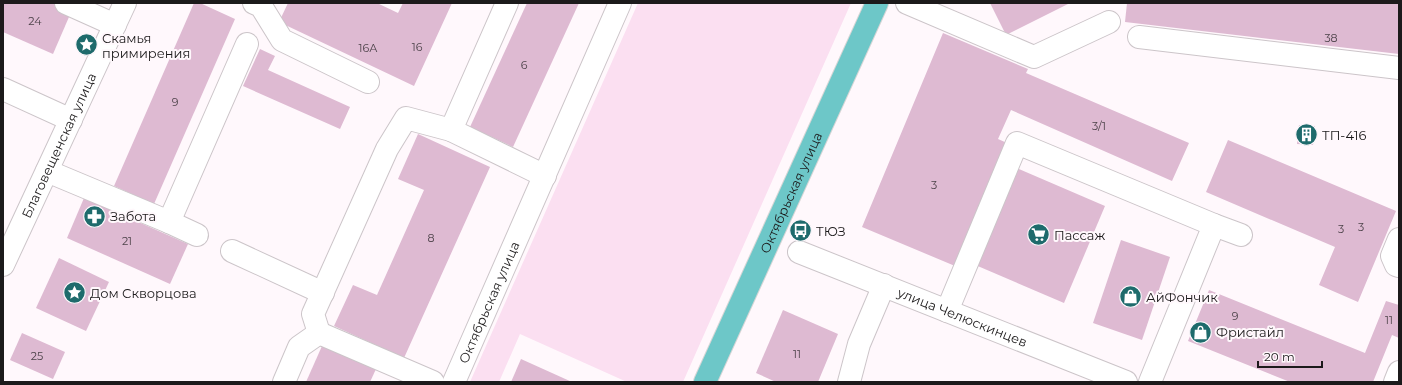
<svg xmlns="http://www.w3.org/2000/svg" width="1402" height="385" viewBox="0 0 1402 385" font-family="Montserrat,sans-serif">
	<rect width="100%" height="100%" fill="#fff8fc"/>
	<!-- green -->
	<path fill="#fbdff1" d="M638 3H851L683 382H627L520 334 499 382H470Z"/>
	<!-- building -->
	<g fill="#debad2">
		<path d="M3 3H55L72 10 53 54 3 32Z"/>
		<path d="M194 3H200L235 19 154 204 114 186Z"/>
		<path d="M288 3H377L398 13 403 3H452L414 86 279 22Z"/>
		<path d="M527 3H579L513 147 470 127Z"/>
		<path d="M990 3H1070L1006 35Z"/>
		<path d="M1127 3H1399V54L1125 22Z"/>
		<path d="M943 33 1028 69 1026 73 1189 143 1172 181 1011 110 998 139 1007 143 955 266 862 227Z"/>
		<path d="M260 49 275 56 268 70 350 107 340 129 243 86Z"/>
		<path d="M1299 125 1315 126 1313 145 1297 144Z"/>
		<path d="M418 134 490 167 404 358 334 326 353 285 377 295 424 190 398 179Z"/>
		<path d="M1228 140 1396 211 1358 302 1319 285 1335 247 1206 192Z"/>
		<path d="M1014 167 1105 206 1064 303 973 264Z"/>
		<path d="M84 198 188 244 170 284 67 238Z"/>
		<path d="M1121 240 1170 257 1142 340 1093 323Z"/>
		<path d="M59 258 109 282 86 331 36 308Z"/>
		<path d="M1209 290 1365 353 1386 301 1399 305V338L1392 335 1373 382H1290L1188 341Z"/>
		<path d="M783 310 838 334 818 382H776L756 373Z"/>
		<path d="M22 333 65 352 53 379 10 360Z"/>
		<path d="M322 346 376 369 370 382H306Z"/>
		<path d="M521 359 572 382H511Z"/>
	</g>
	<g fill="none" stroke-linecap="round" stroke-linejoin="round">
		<defs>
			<g id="minor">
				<path d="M66 3 115 25"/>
				<path d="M254 3 261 6 282 40 368 82"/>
				<path d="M507 3 451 130 545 176"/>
				<path d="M907 3 1034 57 1109 22"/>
				<path d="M1139 37 1399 68"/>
				<path d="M3 89 71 120"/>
				<path d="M47 171 169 222 247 44"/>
				<path d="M169 222 197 235"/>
				<path d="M1214 225 1241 235"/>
				<path d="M1399 239 1392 256 1396 265 1399 266"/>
				<path d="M232 251 323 293"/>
				<path id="s1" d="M799 252 1126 382"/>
				<path id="s2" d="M3 265 125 3"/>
				<path d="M947 311 1017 143 1214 225 1150 382"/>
				<path d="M319 333 433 382"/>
				<path d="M284 382 299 347 319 333 313 314 387 149 406 118 451 130"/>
				<path id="s3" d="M454 382 620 3"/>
				<path d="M849 382 859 344 884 285"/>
				<path d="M1395 382 1399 372"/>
			</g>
			<g id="major">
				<path id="s4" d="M705 382 877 3"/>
			</g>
		</defs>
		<!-- minor casing -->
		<use href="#minor" stroke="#ccc5c9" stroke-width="24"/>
		<!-- major casing -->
		<use href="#major" stroke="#d6d6d6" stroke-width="24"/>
		<!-- minor -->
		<use href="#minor" stroke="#fff" stroke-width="22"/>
		<!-- major -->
		<use href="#major" stroke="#6dc7c8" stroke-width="22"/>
	</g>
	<!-- icons -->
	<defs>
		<symbol id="sight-disc" viewBox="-11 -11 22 22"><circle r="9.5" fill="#1e6b6c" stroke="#fff8fc"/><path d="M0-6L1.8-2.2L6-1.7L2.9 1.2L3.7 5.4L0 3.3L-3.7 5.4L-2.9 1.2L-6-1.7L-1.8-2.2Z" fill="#fff"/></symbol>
		<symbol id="building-disc" viewBox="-11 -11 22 22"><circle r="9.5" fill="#1e6b6c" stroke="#fff8fc"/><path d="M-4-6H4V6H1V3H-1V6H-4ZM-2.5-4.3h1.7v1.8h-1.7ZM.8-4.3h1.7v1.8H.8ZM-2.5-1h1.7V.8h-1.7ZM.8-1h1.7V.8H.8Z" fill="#fff"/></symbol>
		<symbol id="pharmacy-disc" viewBox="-11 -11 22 22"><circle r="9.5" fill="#1e6b6c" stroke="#fff8fc"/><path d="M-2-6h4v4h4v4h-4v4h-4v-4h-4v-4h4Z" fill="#fff"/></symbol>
		<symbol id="bus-disc" viewBox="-11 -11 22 22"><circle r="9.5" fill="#1e6b6c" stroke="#fff8fc"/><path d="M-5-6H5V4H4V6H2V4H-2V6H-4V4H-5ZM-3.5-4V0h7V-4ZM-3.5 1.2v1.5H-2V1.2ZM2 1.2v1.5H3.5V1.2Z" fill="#fff"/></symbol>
		<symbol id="supermarket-disc" viewBox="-11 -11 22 22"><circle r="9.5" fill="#1e6b6c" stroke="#fff8fc"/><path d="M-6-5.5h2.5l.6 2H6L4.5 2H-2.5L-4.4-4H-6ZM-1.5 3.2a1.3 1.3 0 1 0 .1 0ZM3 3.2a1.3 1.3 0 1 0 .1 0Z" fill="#fff"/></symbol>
		<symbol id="shop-disc" viewBox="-11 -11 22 22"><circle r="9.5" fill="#1e6b6c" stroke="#fff8fc"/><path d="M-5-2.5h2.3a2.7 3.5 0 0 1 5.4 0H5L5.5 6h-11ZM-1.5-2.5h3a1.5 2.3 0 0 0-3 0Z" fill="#fff"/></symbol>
	</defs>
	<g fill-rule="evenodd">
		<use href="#sight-disc" x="74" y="32" width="25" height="25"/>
		<use href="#building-disc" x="1294" y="122" width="25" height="25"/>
		<use href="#pharmacy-disc" x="82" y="204" width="25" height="25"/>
		<use href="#bus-disc" x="788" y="218" width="25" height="25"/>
		<use href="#supermarket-disc" x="1026" y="222" width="25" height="25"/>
		<use href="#sight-disc" x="62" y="280" width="25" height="25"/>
		<use href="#shop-disc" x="1118" y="284" width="25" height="25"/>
		<use href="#shop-disc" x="1188" y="320" width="25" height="25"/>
	</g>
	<g text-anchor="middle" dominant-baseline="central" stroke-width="4" stroke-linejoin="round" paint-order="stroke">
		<!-- number labels -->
		<g font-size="11" fill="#4c4249">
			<text x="35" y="21">24</text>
			<text x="1331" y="38">38</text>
			<text x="417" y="47">16</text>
			<text x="368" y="48">16А</text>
			<text x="524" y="65">6</text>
			<text x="175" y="102">9</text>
			<text x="1099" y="126">3/1</text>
			<text x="934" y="185">3</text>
			<text x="1361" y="227">3</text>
			<text x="1341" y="229">3</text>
			<text x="431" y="238">8</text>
			<text x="127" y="241">21</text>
			<text x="1235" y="316">9</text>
			<text x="1389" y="320">11</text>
			<text x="797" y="354">11</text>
			<text x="37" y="356">25</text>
		</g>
		<!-- poi labels -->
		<g font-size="13" fill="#1c1a1b" stroke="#fff8fc" text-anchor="start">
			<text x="102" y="38">Скамья<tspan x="102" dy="15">примирения</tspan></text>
			<text x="1322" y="135">ТП-416</text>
			<text x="110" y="216">Забота</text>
			<text x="816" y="231">ТЮЗ</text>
			<text x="1054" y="235">Пассаж</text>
			<text x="90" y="293">Дом Скворцова</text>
			<text x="1146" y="297">АйФончик</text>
			<text x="1216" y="332">Фристайл</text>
		</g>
		<!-- street labels -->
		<g font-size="13" fill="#1c1a1b" stroke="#fff8fc">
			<text stroke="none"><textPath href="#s2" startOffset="132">Благовещенская улица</textPath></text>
			<text stroke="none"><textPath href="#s4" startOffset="208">Октябрьская улица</textPath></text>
			<text stroke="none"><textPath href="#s3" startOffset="87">Октябрьская улица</textPath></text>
			<text stroke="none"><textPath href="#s1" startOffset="176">улица Челюскинцев</textPath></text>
		</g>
	</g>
	<!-- border -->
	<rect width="1402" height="385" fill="none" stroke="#1c1a1b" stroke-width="8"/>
	<!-- scale -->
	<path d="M1258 361v6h64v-6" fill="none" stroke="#1c1a1b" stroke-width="2"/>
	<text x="1264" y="361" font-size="12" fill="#1c1a1b" stroke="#fff8fc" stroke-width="3" paint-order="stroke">20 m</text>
</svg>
